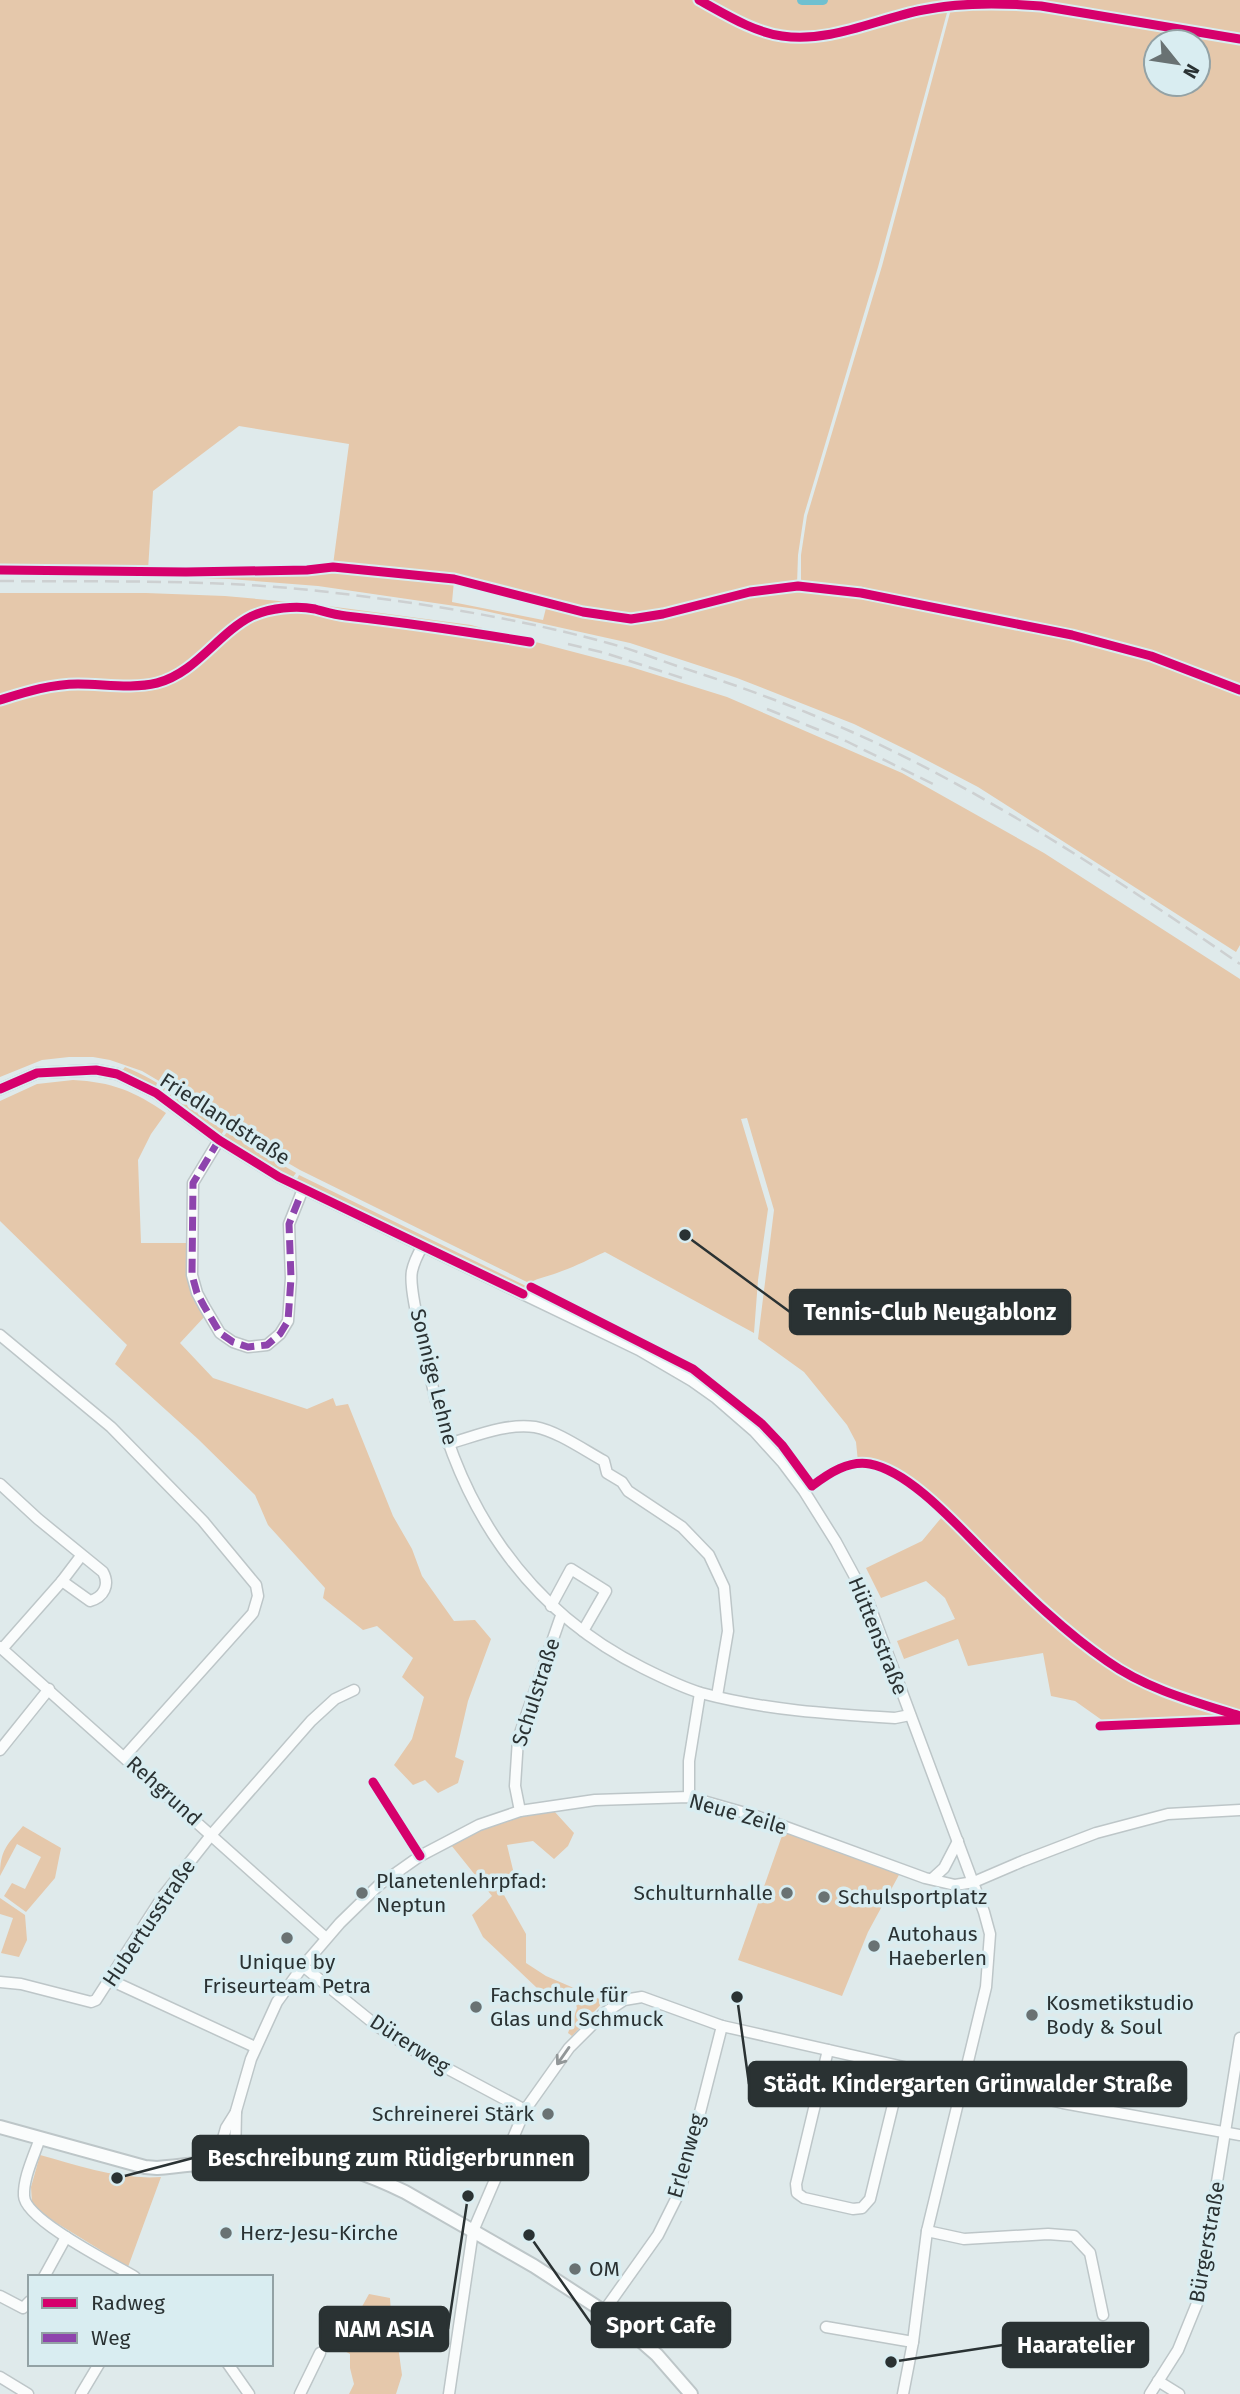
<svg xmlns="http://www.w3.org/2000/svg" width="1240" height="2394" viewBox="0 0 1240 2394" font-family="'Fira Sans',sans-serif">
	<rect width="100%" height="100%" fill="#dfeaeb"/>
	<!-- green -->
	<g fill="#e5c8ab" fill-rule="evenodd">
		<path d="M0 0H693C721 13 748 31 778 38 833 50 893 14 948 9L878 267 804 515 798 555 797 585 749 591 662 613 631 617 583 611 454 577 333 565 349 444 239 426 153 491 148 570 0 569Z"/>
		<path d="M702 0H1240V37L1127 17 1011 2 926 7 826 34 796 36 760 28Z"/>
		<path d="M1011 5 1041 7 1240 41V688L1151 654 1072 633 860 591 801 585V555L807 516 882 266 951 9ZM1198 42V84H1156V42Z"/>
		<path d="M333 569 454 581 452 602 543 620 547 604 601 618 631 621 751 595 798 589 860 596 1072 637 1150 658 1240 692V945L1236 952 978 787 913 753 854 724 737 678 630 643 476 609 318 586 229 579 148 576H0V572L186 573Z"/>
		<path d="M0 593H146L225 596 313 604 471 625 631 667 727 697 902 773 1044 853 1240 979V1718L1106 1723 1075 1701 1051 1696 1043 1653 968 1666 958 1639 904 1659 897 1641 955 1619 945 1598 926 1581 881 1598 866 1568 922 1541 946 1512 885 1467 858 1462 856 1442 847 1425 804 1372 758 1339 774 1210 747 1118 741 1119 768 1209 758 1280 754 1333 605 1252C591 1258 577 1266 562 1271 550 1276 540 1277 529 1283L300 1170 228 1128 181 1094 142 1071 110 1060 93 1057H69L42 1060 0 1077Z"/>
		<path d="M125 1067C161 1081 193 1107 224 1130L221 1135 159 1089 122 1071Z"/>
		<path d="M73 1080C112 1082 134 1091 166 1113L151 1134 138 1160 141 1243H190L206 1315 180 1343 213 1378 307 1409 333 1398 336 1406 348 1404 393 1516 412 1549 422 1576 454 1621 475 1620 491 1639 468 1701 455 1757 464 1761 458 1783 438 1793 425 1780 413 1785 394 1765 412 1739 424 1697 402 1677 413 1658 377 1626 363 1630 323 1598 325 1588 268 1525 255 1495 198 1439 115 1364 127 1345 0 1221V1101L37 1084Z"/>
		<path d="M227 1132 296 1173 293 1177 260 1160 224 1136Z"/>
		<path d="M299 1175 526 1286 523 1289 297 1179Z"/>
		<path d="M554 1811 574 1833 568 1846 554 1859 533 1841 507 1845 514 1874 504 1895 526 1934V1963L546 1976 604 2001 572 2036 568 2033 577 2008 574 1998 557 1999 537 1988 483 1937 472 1915 492 1896 451 1845C486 1826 515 1816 554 1811Z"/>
		<path d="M23 1826 61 1848 55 1878 26 1912 4 1896 12 1883 25 1889 41 1857 17 1844 0 1876C0 1850 7 1845 23 1826Z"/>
		<path d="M784 1830 900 1873 868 1932 842 1996 738 1960Z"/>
		<path d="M0 1898 25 1915 27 1940 19 1957 1 1953 13 1918 0 1914Z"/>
		<path d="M40 2155C80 2166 120 2180 161 2177L128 2267 42 2214 32 2203 31 2187Z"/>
		<path d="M369 2294 390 2298 393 2342 398 2346 402 2375 396 2394H349L354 2384 350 2368V2354L339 2348Z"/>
	</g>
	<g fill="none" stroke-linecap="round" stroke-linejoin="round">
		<!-- canal -->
		<path stroke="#6fc0d0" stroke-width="10" d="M802 0H823"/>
		<defs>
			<g id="minor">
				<path d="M0 1089 37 1073 96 1070 117 1074 156 1093 219 1140 279 1177 639 1350 692 1381 716 1398 754 1431 783 1463 804 1491 836 1542 868 1601 984 1912 990 1934 986 1987 927 2231 913 2342 903 2394"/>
				<path d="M219 1140 193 1183 192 1275 197 1293 204 1306 220 1333 233 1342 248 1347 267 1345 280 1334 288 1321 291 1278 289 1224 303 1189"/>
				<path d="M422 1247C418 1254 414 1262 412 1271 408 1290 426 1352 430 1375 456 1502 524 1609 643 1668 661 1677 681 1687 701 1693 765 1710 829 1714 895 1718L910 1715"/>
				<path d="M0 1335 111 1427 203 1521 256 1585 258 1596 253 1613 125 1756"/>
				<path d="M448 1444C476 1436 505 1423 535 1427 557 1431 584 1450 604 1461L607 1473 622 1482 628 1491 682 1527 709 1555 724 1587 728 1631 717 1696"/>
				<path d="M0 1484 38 1519 103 1572C110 1585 104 1597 90 1601L62 1581 81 1556"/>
				<path d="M551 1606 571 1569 606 1591 583 1631"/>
				<path d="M0 1647 326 1938"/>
				<path d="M2 1649 62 1581"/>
				<path d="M0 1750 49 1689"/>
				<path d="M689 1797V1761L700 1693"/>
				<path d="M520 1811 515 1786 518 1739 561 1616"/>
				<path d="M932 1879 944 1868 958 1841"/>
				<path d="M303 1966 377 2026 420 2054 525 2110"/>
				<path d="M110 1980 255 2047"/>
				<path d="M0 1982 21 1984 91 2002 96 2000 163 1896 212 1834 311 1721 335 1699 354 1690"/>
				<path d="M828 2050 796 2184 797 2193 804 2198 853 2209 862 2208 870 2199 902 2068"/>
				<path d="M40 2138C34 2156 23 2178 24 2196 25 2220 113 2264 135 2277"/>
				<path d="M235 2160 236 2111 251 2059 277 2002 303 1966 340 1923 379 1885 420 1856 479 1825 520 1811 595 1800 689 1797 756 1816 925 1878 955 1885 974 1882 1023 1861 1096 1833 1168 1814 1240 1810"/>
				<path d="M216 2162 226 2128 236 2112"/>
				<path d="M927 2231 964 2239 1048 2234 1074 2236 1090 2253 1103 2315"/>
				<path d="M44 2277 66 2237"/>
				<path d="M0 2296 23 2308 30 2301"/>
				<path d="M604 2311 658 2235 680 2191 722 2026"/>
				<path d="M826 2327 913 2342"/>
				<path d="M228 2364 249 2394"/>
				<path d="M0 2377 28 2394"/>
				<path d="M1158 2381 1179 2394"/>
				<path d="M81 2394 99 2364"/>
				<path d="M300 2394 320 2353"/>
				<path d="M449 2394 473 2231 525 2110 569 2048 603 2014 624 2000 642 1997 722 2026 1063 2103 1240 2135"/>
				<path d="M1150 2394 1178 2350 1198 2301 1240 2038"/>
			</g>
			<path id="tertiary" d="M0 2127 145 2167 157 2168C205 2164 254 2155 303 2159 338 2162 374 2177 405 2192L534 2266 617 2320 657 2355 691 2394"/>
		</defs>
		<!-- minor casing -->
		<use href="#minor" stroke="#bdc6c8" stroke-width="13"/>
		<!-- tertiary casing -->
		<use href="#tertiary" stroke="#bdc6c8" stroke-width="16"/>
		<!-- minor -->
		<use href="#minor" stroke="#fafcfc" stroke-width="10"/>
		<!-- tertiary -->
		<use href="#tertiary" stroke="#fafcfc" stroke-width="12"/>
		<!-- rail -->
		<g stroke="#cdd0d1" stroke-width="2.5" stroke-dasharray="14 7" stroke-linecap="butt">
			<path d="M0 581C107 582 213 579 319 591 416 602 513 617 608 643 631 649 654 658 677 666 736 685 795 706 852 732 989 793 1116 879 1240 964"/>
			<path d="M568 644 605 653 685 679"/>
			<path d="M767 709 846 741 933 784"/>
		</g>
		<!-- quiet -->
		<path stroke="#8e44ad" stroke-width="7" stroke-dasharray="14 7" stroke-linecap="butt" d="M219 1140 193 1183 192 1275 197 1293 204 1306 220 1333 233 1342 248 1347 267 1345 280 1334 288 1321 291 1278 289 1224 303 1189"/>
		<defs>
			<g id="cycleway">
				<path d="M699 0C725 14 753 32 782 36 831 43 876 19 923 10 961 2 1003 3 1041 6L1240 39"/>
				<path d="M0 570 186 572 307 570 333 567 454 579 583 612 631 619 663 614 750 592 798 586 861 593 1072 635 1151 656 1240 690"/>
				<path d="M0 700C26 692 51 684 78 684 104 684 132 689 157 683 196 673 218 633 252 616 270 608 296 605 315 609 326 612 335 615 346 616 408 623 469 632 530 642"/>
				<path d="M0 1089 37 1073 96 1070 117 1074 156 1093 219 1140 279 1177 523 1294"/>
				<path d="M531 1287 693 1369 762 1424 782 1445 812 1486C829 1473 849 1460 870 1464 912 1472 961 1530 991 1559 1027 1595 1065 1632 1107 1661 1146 1689 1195 1702 1240 1716"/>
				<path d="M1100 1726 1240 1720"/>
				<path d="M373 1782 420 1856"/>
			</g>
		</defs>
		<!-- cycleway casing -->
		<use href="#cycleway" stroke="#d9edf1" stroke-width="13"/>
		<!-- cycleway -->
		<use href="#cycleway" stroke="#d6006c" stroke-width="9"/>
	</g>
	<!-- one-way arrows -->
	<defs><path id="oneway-shaft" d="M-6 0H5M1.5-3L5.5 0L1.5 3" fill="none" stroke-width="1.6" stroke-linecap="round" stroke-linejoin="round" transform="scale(1.75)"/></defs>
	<use stroke="#929798" href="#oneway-shaft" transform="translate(563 2056) rotate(125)"/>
	<!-- markers -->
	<g fill="#697273" stroke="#d9edf1" stroke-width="2.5">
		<circle cx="362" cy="1893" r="7"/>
		<circle cx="787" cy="1893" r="7"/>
		<circle cx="824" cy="1897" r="7"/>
		<circle cx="287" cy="1938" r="7"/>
		<circle cx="874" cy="1946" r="7"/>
		<circle cx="476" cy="2007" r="7"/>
		<circle cx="1032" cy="2015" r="7"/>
		<circle cx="548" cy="2114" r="7"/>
		<circle cx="226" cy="2233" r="7"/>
		<circle cx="575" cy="2269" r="7"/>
	</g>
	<g text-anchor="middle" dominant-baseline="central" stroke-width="7" stroke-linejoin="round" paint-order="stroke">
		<!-- street labels -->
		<g font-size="21" fill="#2a3233" stroke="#d9edf1">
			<text transform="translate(225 1119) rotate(33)">Friedlandstraße</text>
			<text transform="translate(434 1377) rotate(76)">Sonnige Lehne</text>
			<text transform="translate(878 1636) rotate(68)">Hüttenstraße</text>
			<text transform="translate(536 1692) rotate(-72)">Schulstraße</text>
			<text transform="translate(164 1791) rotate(42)">Rehgrund</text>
			<text transform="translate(738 1814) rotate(16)">Neue Zeile</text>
			<text transform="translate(149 1923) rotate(-56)">Hubertusstraße</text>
			<text transform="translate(410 2044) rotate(33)">Dürerweg</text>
			<text transform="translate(686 2156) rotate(-74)">Erlenweg</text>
			<text transform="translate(1207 2242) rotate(-80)">Bürgerstraße</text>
		</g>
		<!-- poi labels -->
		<g font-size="21" fill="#2a3233" stroke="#d9edf1" text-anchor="start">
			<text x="376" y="1881">Planetenlehrpfad:<tspan x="376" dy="24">Neptun</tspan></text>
			<text x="773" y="1893" text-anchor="end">Schulturnhalle</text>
			<text x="838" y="1897">Schulsportplatz</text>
			<text x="888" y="1934">Autohaus<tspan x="888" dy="24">Haeberlen</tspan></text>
			<text x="287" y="1962" text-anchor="middle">Unique by<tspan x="287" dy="24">Friseurteam Petra</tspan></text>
			<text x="490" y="1995">Fachschule für<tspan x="490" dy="24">Glas und Schmuck</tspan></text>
			<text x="1046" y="2003">Kosmetikstudio<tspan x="1046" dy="24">Body &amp; Soul</tspan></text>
			<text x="534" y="2114" text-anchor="end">Schreinerei Stärk</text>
			<text x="240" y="2233">Herz-Jesu-Kirche</text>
			<text x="589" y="2269">OM</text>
		</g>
	</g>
	<!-- callouts -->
	<path fill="none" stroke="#2a3233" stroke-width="2.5" d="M685 1235L790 1312M737 1997L749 2084M117 2178L193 2158M529 2235L592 2325M468 2196L448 2329M891 2362L1003 2345"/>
	<g fill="#2a3233" stroke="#d9edf1" stroke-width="2.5">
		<circle cx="685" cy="1235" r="7"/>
		<circle cx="737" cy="1997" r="7"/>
		<circle cx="117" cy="2178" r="7"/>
		<circle cx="529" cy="2235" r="7"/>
		<circle cx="468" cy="2196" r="7"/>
		<circle cx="891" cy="2362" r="7"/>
	</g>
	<g fill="#2a3233" stroke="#2a3233" stroke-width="2.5">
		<rect x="790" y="1290" width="280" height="44" rx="7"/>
		<rect x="749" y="2062" width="437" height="44" rx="7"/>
		<rect x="193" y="2136" width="395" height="44" rx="7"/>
		<rect x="592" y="2303" width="138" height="44" rx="7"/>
		<rect x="320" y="2307" width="128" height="44" rx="7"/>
		<rect x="1003" y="2323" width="145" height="44" rx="7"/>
	</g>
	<g font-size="23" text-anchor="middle" font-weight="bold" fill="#fff">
		<text x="930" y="1320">Tennis-Club Neugablonz</text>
		<text x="968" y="2092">Städt. Kindergarten Grünwalder Straße</text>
		<text x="391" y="2166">Beschreibung zum Rüdigerbrunnen</text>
		<text x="661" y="2333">Sport Cafe</text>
		<text x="384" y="2337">NAM ASIA</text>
		<text x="1076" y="2353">Haaratelier</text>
	</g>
	<!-- legend -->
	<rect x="28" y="2275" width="245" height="91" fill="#d9edf1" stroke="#93a2a5" stroke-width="2"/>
	<rect x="42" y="2298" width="35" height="10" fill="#d6006c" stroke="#93a2a5" stroke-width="2"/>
	<text x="91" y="2310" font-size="21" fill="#2a3233">Radweg</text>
	<rect x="42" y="2333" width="35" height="10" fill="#8e44ad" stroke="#93a2a5" stroke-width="2"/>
	<text x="91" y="2345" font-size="21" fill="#2a3233">Weg</text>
	<!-- north arrow -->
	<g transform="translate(1177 63) rotate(120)"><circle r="33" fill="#d9edf1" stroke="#93a2a5" stroke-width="2"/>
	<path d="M0-5L12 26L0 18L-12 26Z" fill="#697273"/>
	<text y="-10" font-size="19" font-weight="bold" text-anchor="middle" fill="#2a3233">N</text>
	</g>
</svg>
